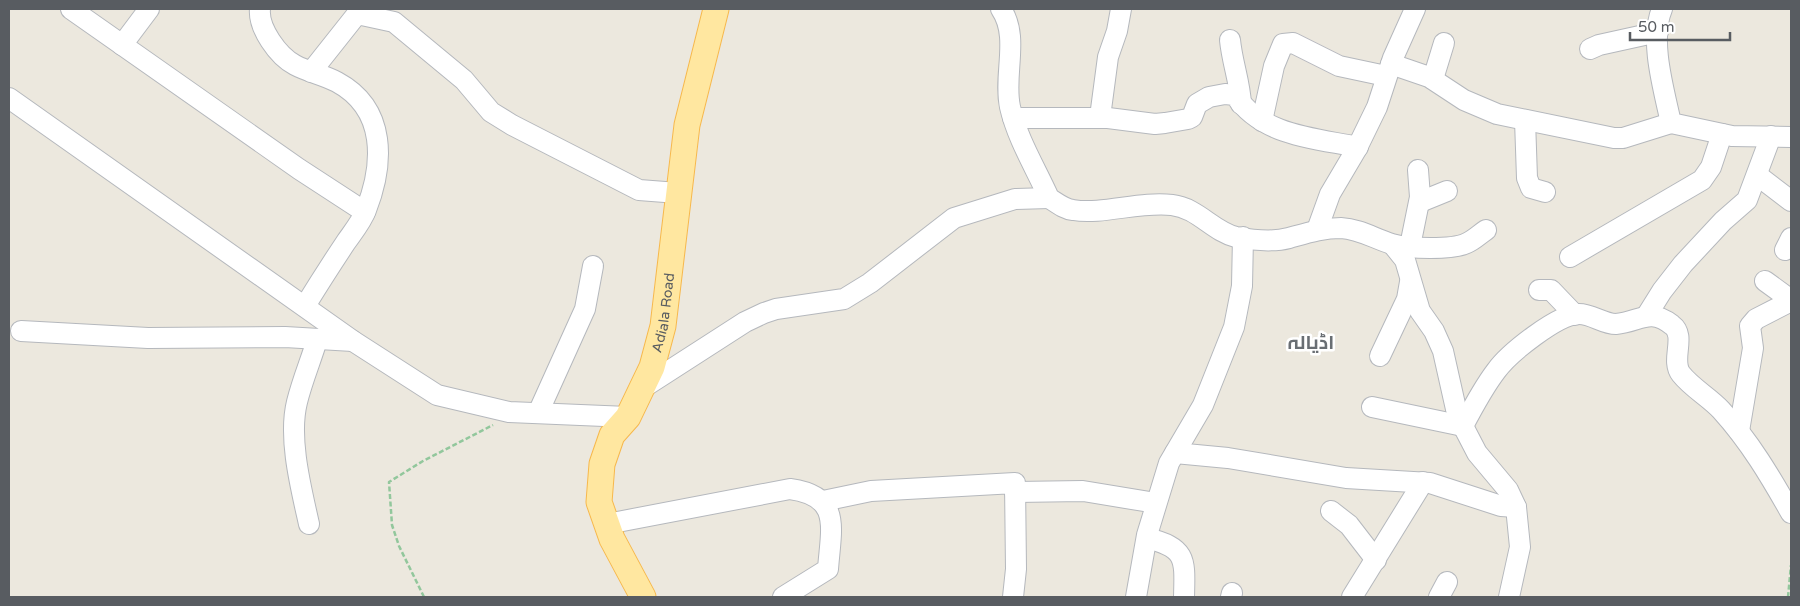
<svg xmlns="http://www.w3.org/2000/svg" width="1800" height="606" viewBox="0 0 1800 606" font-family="'Varela Round',Cairo,sans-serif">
	<rect width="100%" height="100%" fill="#ece8de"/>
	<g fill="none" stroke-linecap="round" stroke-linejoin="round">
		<defs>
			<g id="minor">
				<path d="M71 9 299 169 365 212"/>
				<path d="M260 9C258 28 278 56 295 65 308 72 324 75 337 82 387 109 384 164 366 210 362 221 353 232 346 242 332 263 318 285 305 306"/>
				<path d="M1001 9C1020 37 1003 75 1010 107 1017 138 1036 169 1049 198 1057 203 1064 209 1073 210 1103 215 1140 201 1172 205 1198 208 1212 231 1236 237 1252 240 1274 242 1289 238 1307 233 1322 228 1341 228 1360 229 1375 239 1392 244 1408 249 1453 250 1467 243 1474 240 1480 234 1486 230"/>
				<path d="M1662 9C1649 40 1664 90 1671 123L1732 136 1791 137"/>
				<path d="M1230 40C1232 62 1240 82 1241 104"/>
				<path d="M122 45 149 9"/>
				<path d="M1590 49 1599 45 1658 32"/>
				<path d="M1391 64 1429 77 1464 100 1497 114 1614 138H1623L1671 123"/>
				<path d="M311 72 357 14 394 22 464 80 491 112 512 125 639 190 678 193"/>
				<path d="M1433 79 1444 43"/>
				<path d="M9 98 353 341 437 395 509 412 628 417"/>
				<path d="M1100 117 1108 57 1117 31 1121 9"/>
				<path d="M1013 118H1108L1155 124 1165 123 1188 119 1192 117 1197 104 1209 97 1225 94 1235 95C1262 136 1314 138 1358 147"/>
				<path d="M1525 120 1527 178 1531 188 1545 192"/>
				<path d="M1262 121 1274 66 1283 44 1293 43 1339 66 1386 76"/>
				<path d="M1757 175 1791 201"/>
				<path d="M1420 202 1447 191"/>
				<path d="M1317 230 1330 194 1356 150 1377 107 1393 58 1415 9"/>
				<path d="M1393 245 1405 260 1420 311 1434 331 1443 351 1456 409 1463 426 1477 453 1508 490 1516 507 1520 547 1509 597"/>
				<path d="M1410 246 1420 197 1418 170"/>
				<path d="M1785 250 1791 238"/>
				<path d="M1570 257 1702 180 1711 167 1722 134"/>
				<path d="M1765 281 1791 300"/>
				<path d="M1539 290H1551L1575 315"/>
				<path d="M1647 315 1662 291 1683 264 1723 221 1747 200 1771 136"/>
				<path d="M21 331 148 338 285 337 353 341"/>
				<path d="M1380 356 1407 299 1410 282"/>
				<path d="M641 389 745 322 764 313 776 309 844 299 870 283 954 218 1015 199 1049 198"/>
				<path d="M1372 407 1463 426C1473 407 1483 388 1496 371 1509 353 1558 314 1579 314 1592 314 1603 324 1616 324 1640 322 1649 307 1672 325 1687 336 1670 360 1681 374 1692 388 1709 397 1721 410 1750 442 1770 476 1791 513"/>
				<path d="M538 413 585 309 593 266"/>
				<path d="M1739 431 1753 348 1750 326 1756 319 1791 301"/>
				<path d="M1175 453 1228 458 1346 478 1430 483 1501 506 1516 507"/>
				<path d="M1015 492 1083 491 1156 503"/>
				<path d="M823 501 871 491 1015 483 1016 569 1013 597"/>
				<path d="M1331 511 1349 525 1376 560"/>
				<path d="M309 524C301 488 288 438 297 402 302 381 311 360 317 340"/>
				<path d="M607 524 790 489C842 496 831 528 828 569L783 597"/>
				<path d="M1147 538C1187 548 1185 559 1184 597"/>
				<path d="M1136 597 1147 535 1169 463 1203 405 1234 327 1242 286 1243 237"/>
				<path d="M1231 597 1232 593"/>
				<path d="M1352 597 1423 482"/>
				<path d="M1439 597 1447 582"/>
			</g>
			<g id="major">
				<path id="s1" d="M643 597 612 539 599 502 602 464 612 435 628 417 652 367 663 326 687 125 716 9"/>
			</g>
		</defs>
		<!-- minor casing -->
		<use href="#minor" stroke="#b5b8bd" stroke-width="22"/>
		<!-- major casing -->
		<use href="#major" stroke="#f7b84c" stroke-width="27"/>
		<!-- path -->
		<g stroke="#92c79c" stroke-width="2.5" stroke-dasharray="5 2.5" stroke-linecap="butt">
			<path d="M424 597 399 546 392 525 389 482 423 461 493 425"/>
			<path d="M1788 597 1791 565"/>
		</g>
		<!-- minor -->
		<use href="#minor" stroke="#fff" stroke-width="20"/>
		<!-- major -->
		<use href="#major" stroke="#ffe7a0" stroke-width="25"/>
	</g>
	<g text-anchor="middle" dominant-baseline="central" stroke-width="5" stroke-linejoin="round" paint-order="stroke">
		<!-- street labels -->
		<g font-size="14" fill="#585c61" stroke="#fff">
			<text stroke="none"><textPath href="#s1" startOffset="309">Adiala Road</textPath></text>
		</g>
		<!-- district labels -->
		<g font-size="19" font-weight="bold" fill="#696e73" stroke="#fff">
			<text x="1311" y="343">اڈیالہ</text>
		</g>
	</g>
	<!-- border -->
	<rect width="1800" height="606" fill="none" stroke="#585c61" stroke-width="20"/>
	<!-- scale -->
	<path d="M1630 32v8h100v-8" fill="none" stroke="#585c61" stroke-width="2.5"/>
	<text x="1638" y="32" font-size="15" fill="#585c61" stroke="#ffffff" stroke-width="4" paint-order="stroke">50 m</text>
</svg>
